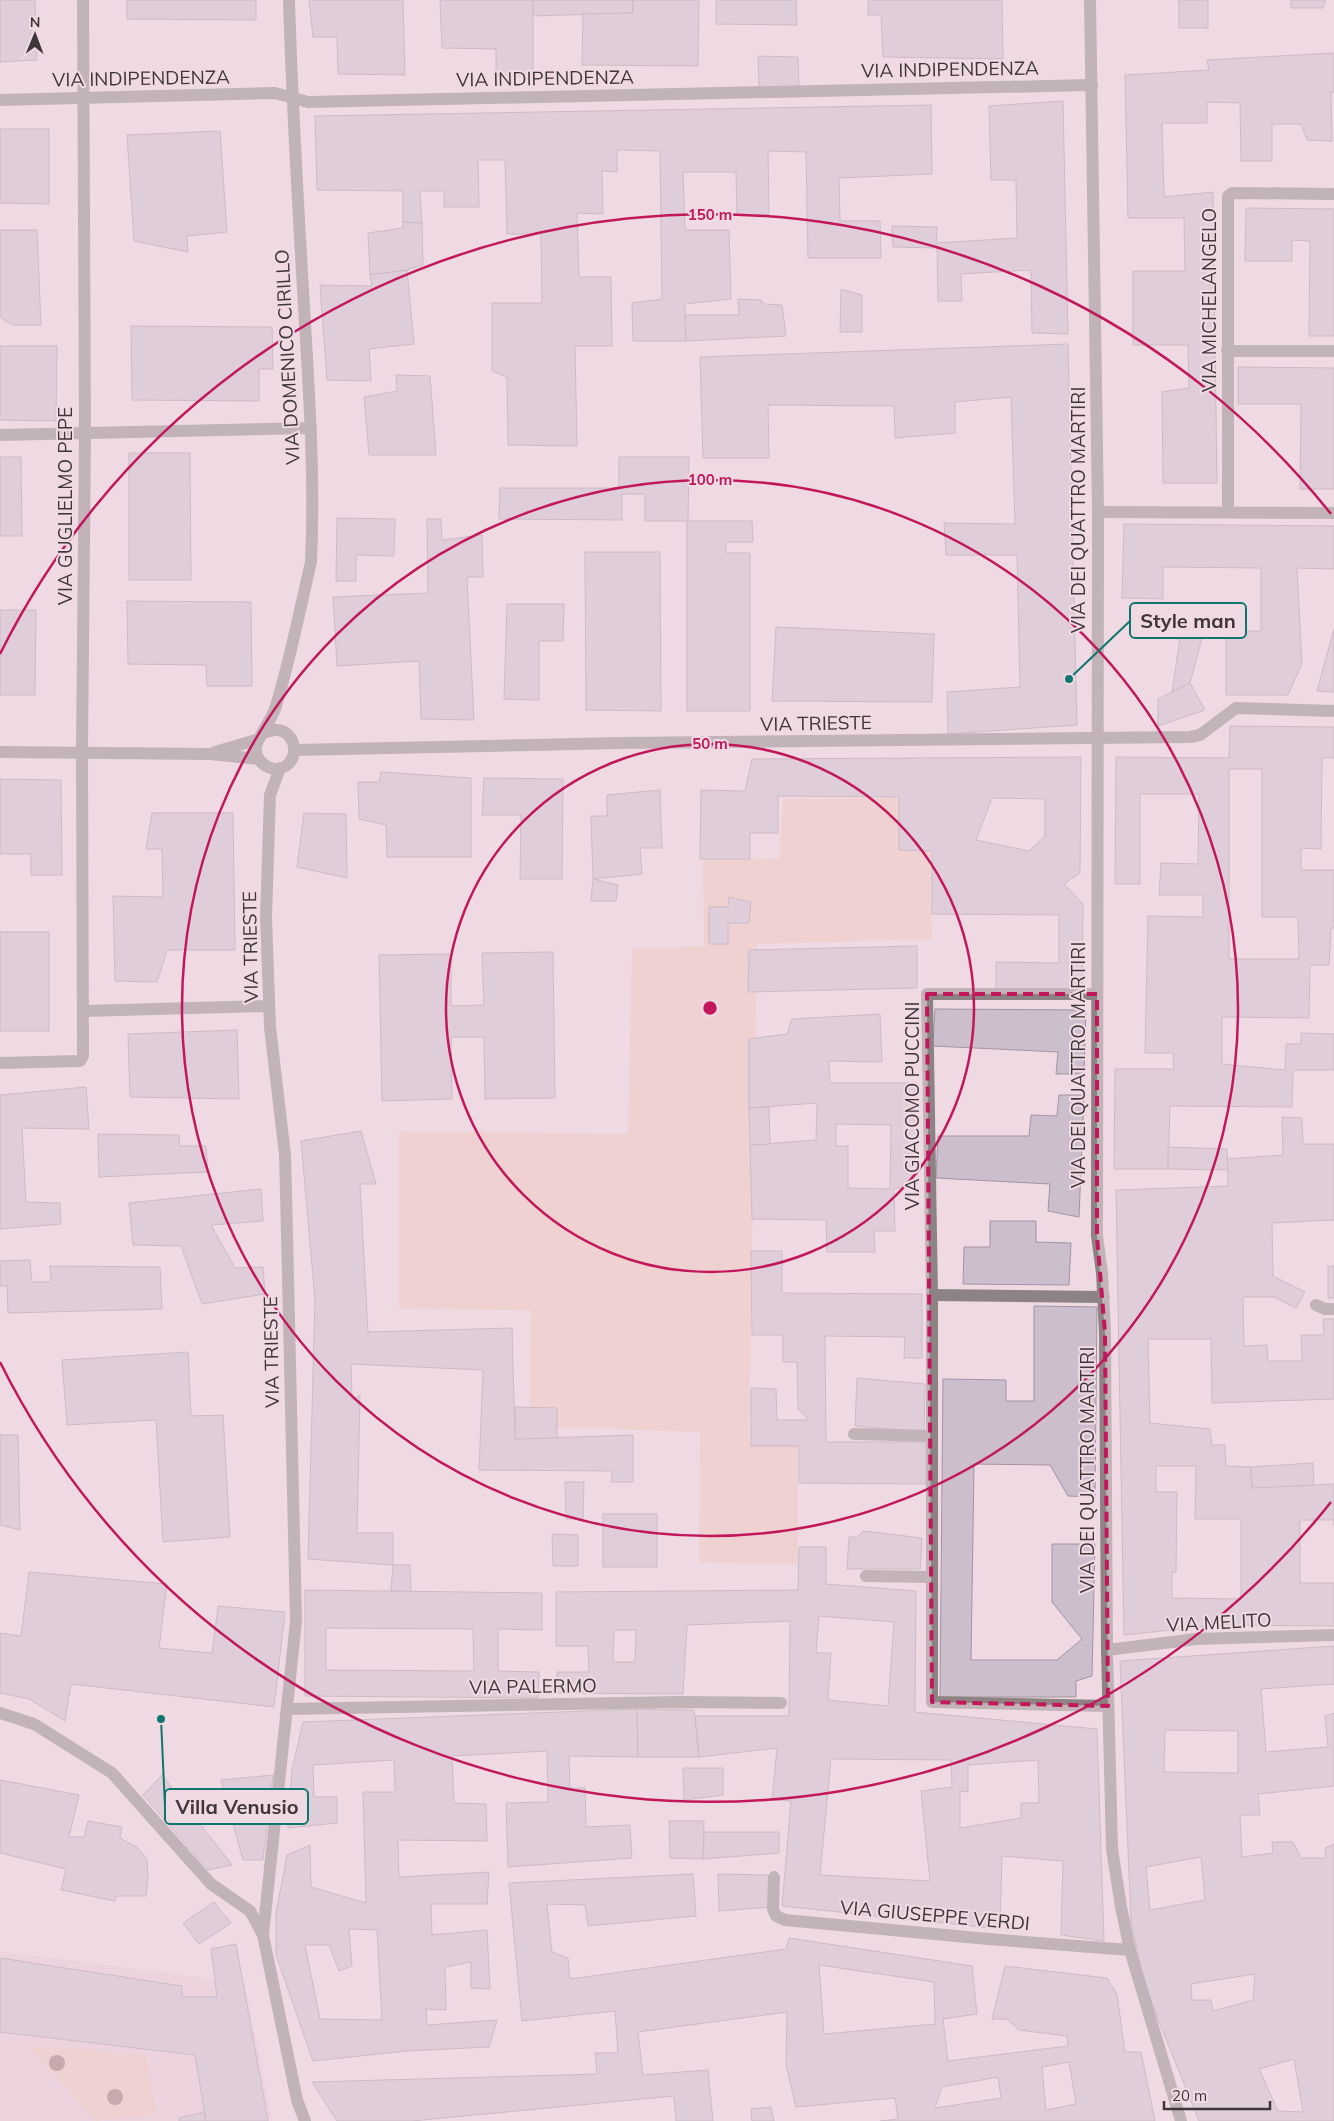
<svg xmlns="http://www.w3.org/2000/svg" width="1334" height="2121" viewBox="0 0 1334 2121" font-family="Mulish,sans-serif">
	<rect width="100%" height="100%" fill="#efdae3"/>
	<!-- built -->
	<path fill="#e8cbd7" d="M0 1951 245 1983 272 2121H0Z"/>
	<!-- green -->
	<g fill="#eec5b9">
		<path d="M905 798 930 845 932 939 757 944 749 1443 798 1445V1565L699 1562 700 1432 530 1426 531 1310 399 1309V1131L628 1134 632 949 704 946 703 858 779 859 783 799Z"/>
		<path d="M29 2046 146 2055 157 2114 95 2121Z"/>
	</g>
	<!-- building -->
	<g fill="#cdbecd" stroke="#a294a2" fill-rule="evenodd">
		<path d="M0 0H35L37 60 0 62Z"/>
		<path d="M127 0H256V20L127 19Z"/>
		<path d="M309 0H403L405 75 338 74 337 37H313Z"/>
		<path d="M440 0H533V76H496V49L442 48Z"/>
		<path d="M533 0H633V13L533 16Z"/>
		<path d="M633 0H699L698 66 582 65 583 14 633 13Z"/>
		<path d="M716 0H796L797 25 716 24Z"/>
		<path d="M868 0H1002L1003 59 883 57 881 15H868Z"/>
		<rect x="1179" y="0" width="29" height="28"/>
		<path d="M1291 0H1326L1323 8H1291Z"/>
		<path d="M1334 53V93L1331 92 1332 141 1307 140 1301 124H1272V161H1241L1240 103 1207 102V123H1162L1164 197 1213 192 1217 483H1163L1162 392 1189 388 1188 345H1133V271H1185L1184 218H1128L1125 75 1209 70 1207 60Z"/>
		<path d="M758 56 798 57 799 88H759Z"/>
		<path d="M1063 101 1068 334 1032 333 1031 270 961 274 962 301H938L937 248 893 247 892 226 937 227 936 243 1017 238 1016 180H991L989 106Z"/>
		<path d="M931 105 932 174 839 178 840 221H880L881 258H808L806 152 768 151 769 215H737L736 172H683L685 230H729L731 299 685 304 686 341H633L632 303 662 299 660 151 617 150V172L602 171 603 214 577 213 579 277H611L612 346H575L577 446 508 445 507 377 492 371V303H542L541 234H507L505 160H478L479 207H444V191H420L422 223 403 222V191L317 190 315 116Z"/>
		<path d="M0 129H49V204L0 203Z"/>
		<path d="M220 131 227 232 187 236 188 252 134 241 127 135Z"/>
		<path d="M1246 208 1334 209V336H1309L1310 241 1292 240V261H1245Z"/>
		<path d="M403 222 422 223 423 265 407 270 370 275 368 233 403 228Z"/>
		<path d="M0 230H37L41 325H12L0 317Z"/>
		<path d="M407 270 414 344 369 349 371 381 327 380 320 285 372 286 370 275Z"/>
		<path d="M841 289 862 295V332H840Z"/>
		<path d="M738 299 761 300 764 304 782 305 786 336 686 341 685 315H739Z"/>
		<path d="M131 326 272 327 273 369H259V401L132 400Z"/>
		<path d="M1068 344 1077 725 948 734 947 692 1020 687 1017 555H946L944 523 1015 524 1011 397 955 402V433L895 438 894 406 768 405 769 458H703L700 357Z"/>
		<path d="M0 346H57L56 421 0 420Z"/>
		<path d="M1238 367 1334 368V489H1300L1301 404H1238Z"/>
		<path d="M396 375 430 376 436 455H369L364 397 397 391Z"/>
		<path d="M129 453H190L191 580H129Z"/>
		<path d="M0 457H21L22 536H0Z"/>
		<path d="M619 457H689L688 521H752L753 542H726V553H750V711H687V521H645V494H622V520L499 519 500 488H619Z"/>
		<path d="M337 518 395 519 394 556 356 555V581H336Z"/>
		<path d="M427 519H441L442 540 482 535 483 577H467L474 720 421 719 419 661 337 666 333 597 428 593Z"/>
		<path d="M1124 524 1334 526V569L1297 568 1302 664 1288 695H1226V631H1261V568L1163 567V599L1122 598Z"/>
		<path d="M585 552H660L661 711 586 710Z"/>
		<path d="M127 601 251 602 252 686H207L206 665 128 664Z"/>
		<path d="M507 604H564L563 641H539V700L504 699Z"/>
		<path d="M0 610H36L35 695H0Z"/>
		<path d="M1182 625 1204 631 1190 683 1172 692Z"/>
		<path d="M776 627 934 634 932 702 772 701Z"/>
		<path d="M1334 629V692L1317 691Z"/>
		<path d="M1190 683 1205 710 1158 726V699Z"/>
		<path d="M1230 726 1334 727V758H1322L1321 849 1301 848V870H1334V928H1331L1329 965H1310L1309 1018 1222 1017V1064L1285 1070 1286 1044H1301V1033L1334 1034V1070H1293L1292 1107 1170 1106 1168 1169H1114L1115 1069H1174L1173 1053H1145L1148 916 1203 917V895H1159L1161 863 1198 864 1199 794H1140V884H1115L1116 757 1229 758ZM1229 769H1262V917H1298L1299 959H1229Z"/>
		<path d="M1081 757 1080 873 1064 884 1083 904 1082 994H996V962L1059 963V915L932 914V851L899 850V797L778 796V833H750V859H700L701 790 745 791 752 759ZM992 798 1045 799V836L1029 851 976 840Z"/>
		<path d="M381 772 471 778V857H387L386 825 359 819 358 782H379Z"/>
		<path d="M484 778 563 779 562 879H520L521 815H482Z"/>
		<path d="M0 779 61 780 62 875H31V854H0Z"/>
		<path d="M660 790 662 848H640L642 874 593 879 591 816H607V795Z"/>
		<path d="M152 813H233L235 950H167L157 982 115 981 113 896 163 897 162 849H146Z"/>
		<path d="M304 813 346 814 347 878 297 867Z"/>
		<path d="M593 879 618 885 616 901H591Z"/>
		<path d="M729 897 751 902 749 923H728V944H709V907H728Z"/>
		<rect x="0" y="932" width="49" height="99"/>
		<path d="M917 946V988L748 992 749 950Z"/>
		<path d="M553 952 555 1098 485 1099 484 1037H451L452 1099 382 1101 379 955 451 954V1006L484 1005 482 953Z"/>
		<path d="M935 1009 1086 1010 1084 1074H1056L1058 1052 933 1046Z"/>
		<path d="M880 1014 882 1062 829 1061 830 1083H915L918 1183 894 1189 895 1231H874L875 1252H827L826 1220 752 1219 750 1145 816 1140 817 1103 749 1108V1039L787 1034 792 1019ZM836 1124 891 1125 890 1189 848 1188V1146H836Z"/>
		<path d="M237 1030 239 1099 130 1097 128 1034Z"/>
		<path d="M86 1087 89 1129 22 1128 26 1202 60 1203 61 1224 0 1229V1095Z"/>
		<path d="M1059 1095H1084L1079 1217 1048 1211 1050 1184 936 1178 938 1136H1029L1031 1115 1057 1116Z"/>
		<path d="M769 1107 770 1144 750 1145 749 1108Z"/>
		<path d="M1282 1117 1302 1118 1303 1144H1334V1220L1272 1223 1273 1276 1305 1292 1296 1308 1274 1297H1243L1244 1346 1267 1345 1268 1361H1302L1301 1335H1324L1323 1319H1334V1399L1212 1403 1211 1339H1148L1150 1423 1210 1429 1212 1445H1225L1226 1466 1251 1467 1252 1488 1334 1484V1525V1520H1300V1583H1334V1626L1218 1625 1124 1635 1116 1190 1228 1186 1227 1159 1283 1155ZM1156 1466H1196L1195 1519H1241V1599L1172 1598V1572H1176L1177 1492H1156Z"/>
		<path d="M361 1131 376 1184H360L368 1332 512 1328 515 1439 633 1435V1482H611L612 1471 479 1470 483 1370 351 1364 352 1400 360 1395 357 1533H393V1565L308 1559 315 1300 301 1141Z"/>
		<path d="M98 1134 179 1135 180 1146H206L208 1172 99 1177Z"/>
		<path d="M1168 1147 1227 1149 1228 1170 1168 1169Z"/>
		<path d="M261 1189 263 1221 211 1225 235 1268 263 1267 265 1294 202 1304 181 1246 133 1245 129 1203Z"/>
		<path d="M990 1221H1036V1242L1071 1243 1069 1285 963 1284 964 1247H990Z"/>
		<path d="M751 1251H782V1293L922 1294V1358H904L905 1337 825 1336 826 1442H926V1484L799 1483V1446H751V1388L776 1389 777 1420H809L798 1409 797 1362H783V1335H752Z"/>
		<path d="M30 1260 32 1282H51L50 1266 160 1267 162 1309 8 1313 7 1286H0V1261Z"/>
		<rect x="1328" y="1266" width="6" height="32"/>
		<path d="M1034 1306 1097 1307 1095 1497 1068 1496 1050 1465 974 1464 971 1660H1057L1082 1639 1052 1602V1544H1095L1092 1676 1076 1681V1697H940L943 1379 1006 1380V1401H1034Z"/>
		<path d="M188 1352 191 1416 223 1415 230 1537 163 1542 156 1420 67 1425 62 1360Z"/>
		<path d="M857 1378 925 1384 924 1432 855 1426Z"/>
		<path d="M515 1407 557 1408V1438L515 1439Z"/>
		<path d="M0 1435H18L20 1530 0 1525Z"/>
		<path d="M1313 1463 1314 1485 1252 1488 1251 1467Z"/>
		<path d="M565 1482H584L583 1519H566Z"/>
		<rect x="603" y="1514" width="54" height="53"/>
		<path d="M863 1531 922 1538 920 1569H847L849 1537H857Z"/>
		<path d="M552 1534 578 1535V1566H553Z"/>
		<path d="M799 1547H826V1584L916 1591 915 1712 1097 1729 1104 1941 1061 1935 1063 1861 1002 1856 1000 1929 782 1906 791 1801 772 1800 777 1748 699 1757 695 1716H789L790 1621 687 1625 683 1694 557 1693V1672H589L588 1646H556V1592L798 1590ZM819 1616 894 1622 888 1706 828 1700 831 1653H816ZM614 1630H636L635 1662H613ZM831 1759 951 1760 952 1787 921 1791 930 1881 820 1875ZM1038 1760 1039 1803H1021V1818L960 1828V1791L968 1792V1765Z"/>
		<path d="M393 1565H410L411 1592 391 1591Z"/>
		<path d="M29 1572 167 1584 159 1648 212 1653 218 1606 285 1612 274 1707 71 1684 65 1721 29 1699 0 1693V1633L21 1636Z"/>
		<path d="M305 1590 542 1593V1630L498 1629V1671L539 1672 538 1698 305 1696ZM326 1628 473 1629 474 1671 326 1670Z"/>
		<path d="M1334 1646V1684L1261 1689 1266 1752 1328 1747 1325 1716 1334 1713V1786L1258 1794 1260 1815H1240L1242 1857 1273 1853 1272 1842H1293L1301 1858H1326L1325 1848 1334 1844V2121H1199L1144 1984 1131 1920 1120 1661ZM1165 1730 1238 1731V1773L1164 1772ZM1201 1857 1205 1900 1150 1910 1146 1867ZM1255 1974 1253 2000 1213 2011 1211 2000H1192L1191 1984ZM1294 2059 1303 2112 1278 2111 1259 2069Z"/>
		<path d="M637 1709 638 1757 569 1756 570 1788H585L586 1827 630 1825 632 1858 508 1867 506 1803 548 1802 547 1751 452 1756 454 1803 486 1804 487 1841 398 1840 399 1877 489 1872 487 1904H431L432 1935 487 1930 490 1989 471 1988V1962L445 1967 446 2010 426 2009 427 2025 497 2020 489 2047 407 2051 313 2061 276 1955V1913L287 1855 310 1845 311 1887 366 1903 363 1792H395L394 1760 313 1765 314 1797H337V1823L288 1828 292 1770 303 1722ZM349 1929 377 1930 382 2020 320 2019 305 1945H329L339 1971 352 1966Z"/>
		<path d="M637 1709 694 1710 699 1757H638Z"/>
		<path d="M683 1768H723V1795L684 1800Z"/>
		<path d="M162 1775 232 1865 208 1870 143 1795Z"/>
		<path d="M273 1775 263 1860H243L221 1780Z"/>
		<path d="M0 1780 79 1795 69 1837H84L88 1821 122 1827 120 1838 138 1848 147 1859 148 1880 146 1896H116L115 1901 61 1890 66 1869 0 1853Z"/>
		<path d="M669 1821H704L703 1859 670 1858Z"/>
		<path d="M704 1832H779V1853L703 1859Z"/>
		<path d="M693 1874 696 1916 588 1926 585 1905 547 1904 552 1952 568 1958 570 1979 786 1949 789 1938 972 1966 977 2014 943 2019 948 2061 1068 2046 1067 2036 1019 2030 1007 2019H992L1005 1966 1107 1978 1117 1994 1125 2052H1141L1155 2121H880L898 2119 895 2098 796 2107 786 2065 787 2012 638 2032 643 2075 708 2070 713 2121H676L674 2096 412 2121H337L312 2082 597 2074 595 2053H618L615 2011 522 2021 509 1883ZM819 1965 934 1982 935 2024 824 2034ZM1069 2062 1076 2104 1046 2110 1042 2067ZM998 2077 1001 2098 935 2108 942 2087Z"/>
		<path d="M718 1874 768 1875 771 1907 719 1911Z"/>
		<path d="M214 1902 231 1923 199 1944 183 1923Z"/>
		<path d="M236 1944 268 2121H206L195 2055 0 2032V1958L182 1986V1997H217L211 1949Z"/>
		<path d="M771 2107 774 2121H752L751 2109Z"/>
		<path d="M204 2112 206 2121H179V2118Z"/>
	</g>
	<g fill="none" stroke-linecap="round" stroke-linejoin="round">
		<!-- minor -->
		<g stroke="#8d8384" stroke-width="12">
			<path d="M1090 0 1098 512 1097 1236 1102 1273 1105 1333 1107 1650 1112 1849 1121 1907 1130 1950 1181 2121"/>
			<path d="M0 100 275 93 308 102 1092 85"/>
			<path d="M1227 351H1334"/>
			<path d="M0 435 311 428"/>
			<path d="M1228 511V196L1232 193 1334 194"/>
			<path d="M1098 512 1334 513"/>
			<path d="M263 733C268 732 273 729 278 730 293 732 299 751 290 762 278 777 254 765 256 747 257 738 273 718 276 706 290 660 300 609 311 562 315 477 309 392 304 307 298 205 292 103 289 0"/>
			<path d="M295 750 621 743 1190 737 1200 735 1236 708 1334 711"/>
			<path d="M0 752 210 754 258 759"/>
			<path d="M215 752 259 739"/>
			<path d="M1097 994H927L932 1295V1702L1108 1706"/>
			<path d="M83 1011 269 1006"/>
			<path d="M0 1063 80 1061 83 1056 82 751 85 434 83 0"/>
			<path d="M932 1295 1104 1297"/>
			<path d="M1316 1305 1325 1309H1334"/>
			<path d="M854 1434 932 1436"/>
			<path d="M866 1576 932 1577"/>
			<path d="M1107 1650 1196 1639 1334 1635"/>
			<path d="M287 1709 679 1702 781 1703"/>
			<path d="M0 1713 34 1724 112 1773 211 1884 250 1911 263 1935 297 2100 305 2121"/>
			<path d="M774 1877 773 1909 776 1916 785 1920 988 1939 1130 1950"/>
			<path d="M263 1935 296 1621 286 1192 285 1155 270 1027 266 917 270 795 280 768"/>
		</g>
	</g>
	<!-- trees -->
	<g fill="#946f6b">
		<circle cx="57" cy="2063" r="8"/>
		<circle cx="115" cy="2097" r="8"/>
	</g>
	<!-- marked area -->
	<path d="M0 0H1334V2121H0ZM927 994H1097V1236L1105 1333 1108 1706 932 1702Z" fill="#efdae3" fill-opacity=".55" fill-rule="evenodd"/>
	<path fill="none" stroke="#c2185b" stroke-width="4" stroke-dasharray="10 6" stroke-linejoin="round" d="M927 994H1097V1236L1105 1333 1108 1706 932 1702Z"/>
	<!-- distance rings -->
	<g fill="none" stroke="#c2185b" stroke-width="2.5">
		<circle cx="710" cy="1008" r="264"/>
		<circle cx="710" cy="1008" r="528"/>
		<path d="M1331 1502A793 793 0 0 1 0 1362M0 654A793 793 0 0 1 1331 514"/>
	</g>
	<g text-anchor="middle" dominant-baseline="central" stroke-width="4" stroke-linejoin="round" paint-order="stroke">
		<!-- street labels -->
		<g font-size="19" fill="#3f363a" stroke="#efdae3">
			<text transform="translate(950 69) rotate(-1)">VIA INDIPENDENZA</text>
			<text transform="translate(141 78) rotate(-1)">VIA INDIPENDENZA</text>
			<text transform="translate(545 78) rotate(-1)">VIA INDIPENDENZA</text>
			<text transform="translate(1209 300) rotate(-90)">VIA MICHELANGELO</text>
			<text transform="translate(287 357) rotate(-93)">VIA DOMENICO CIRILLO</text>
			<text transform="translate(65 506) rotate(-90)">VIA GUGLIELMO PEPE</text>
			<text transform="translate(1078 510) rotate(-90)">VIA DEI QUATTRO MARTIRI</text>
			<text transform="translate(816 723) rotate(-1)">VIA TRIESTE</text>
			<text transform="translate(250 947) rotate(-91)">VIA TRIESTE</text>
			<text transform="translate(1078 1065) rotate(-90)">VIA DEI QUATTRO MARTIRI</text>
			<text transform="translate(912 1106) rotate(-90)">VIA GIACOMO PUCCINI</text>
			<text transform="translate(271 1352) rotate(-91)">VIA TRIESTE</text>
			<text transform="translate(1087 1470) rotate(-90)">VIA DEI QUATTRO MARTIRI</text>
			<text transform="translate(1219 1622) rotate(-3)">VIA MELITO</text>
			<text transform="translate(533 1686) rotate(-1)">VIA PALERMO</text>
			<text transform="translate(935 1915) rotate(5)">VIA GIUSEPPE VERDI</text>
		</g>
	</g>
	<circle cx="710" cy="1008" r="8" fill="#c2185b" stroke="#efdae3" stroke-width="2.5"/>
	<g font-size="15" text-anchor="middle" font-weight="bold" fill="#c2185b" stroke="#efdae3" stroke-width="4" stroke-linejoin="round" paint-order="stroke">
		<text x="710" y="220">150 m</text>
		<text x="710" y="485">100 m</text>
		<text x="710" y="749">50 m</text>
	</g>
	<!-- callouts -->
	<path fill="none" stroke="#0f766e" stroke-width="2" d="M1069 679L1130 621M161 1719L165 1807"/>
	<g fill="#0f766e" stroke="#efdae3" stroke-width="2">
		<circle cx="1069" cy="679" r="5"/>
		<circle cx="161" cy="1719" r="5"/>
	</g>
	<g fill="#efdae3" stroke="#0f766e" stroke-width="2">
		<rect x="1130" y="603" width="116" height="35" rx="5"/>
		<rect x="165" y="1789" width="143" height="35" rx="5"/>
	</g>
	<g font-size="20" text-anchor="middle" font-weight="bold" fill="#3f363a">
		<text x="1188" y="628">Style man</text>
		<text x="237" y="1814">Villa Venusio</text>
	</g>
	<!-- north arrow -->
	<g transform="translate(35 35) rotate(1)" stroke="#efdae3" stroke-width="4" paint-order="stroke">
	<path d="M0-4L9 19L0 12L-9 19Z" fill="#3f363a"/>
	<text y="-8" font-size="14" font-weight="bold" text-anchor="middle" fill="#3f363a">N</text>
	</g>
	<!-- scale -->
	<path d="M1164 2101v8h106v-8" fill="none" stroke="#3f363a" stroke-width="2.5"/>
	<text x="1172" y="2101" font-size="15" fill="#3f363a" stroke="#efdae3" stroke-width="4" paint-order="stroke">20 m</text>
</svg>
